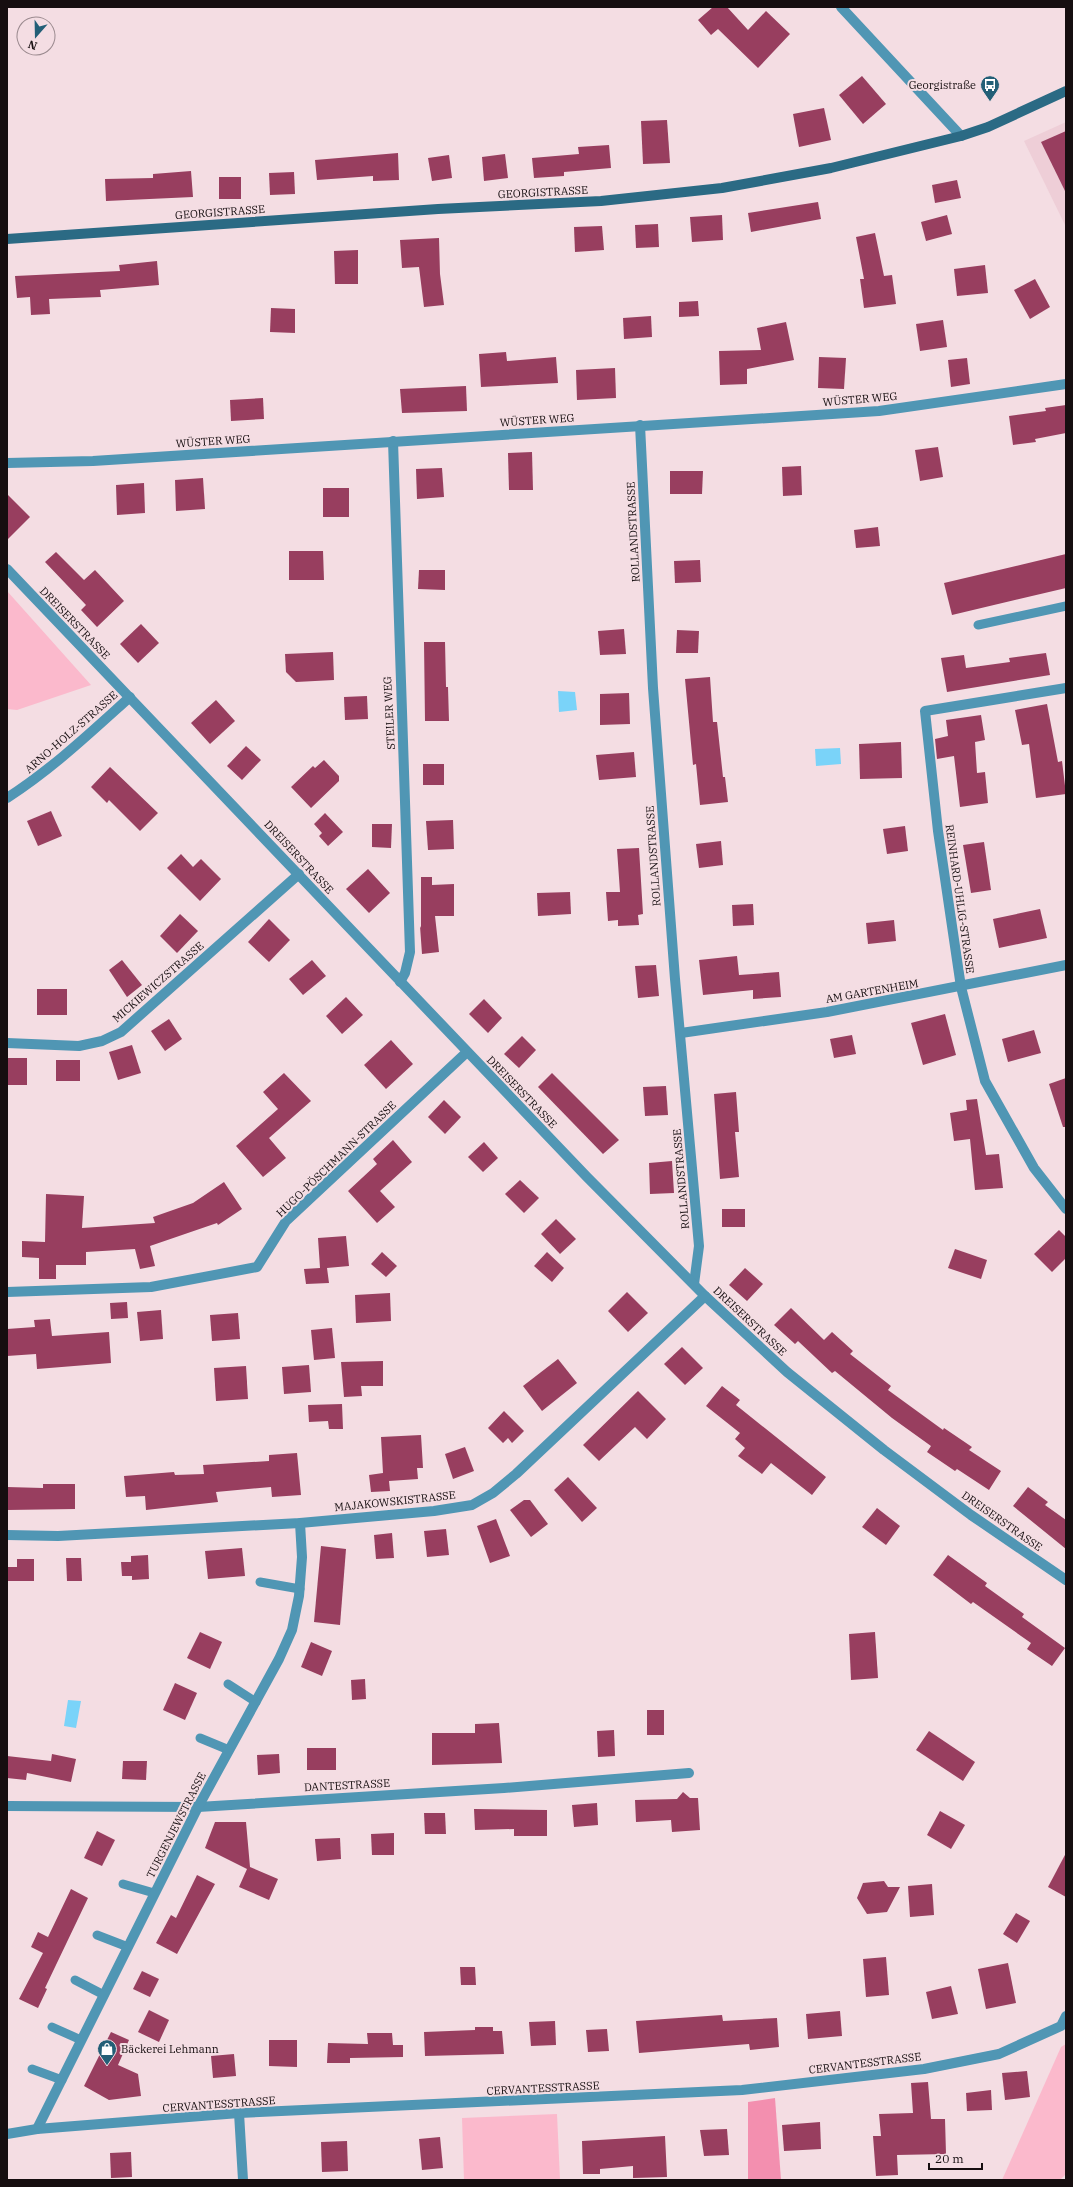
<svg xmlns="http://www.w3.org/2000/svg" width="1073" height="2187" viewBox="0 0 1073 2187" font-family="'IBM Plex Serif',serif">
	<rect width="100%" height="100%" fill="#f4dde3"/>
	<!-- built -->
	<path fill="#eeced7" d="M1066 122V227L1024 141Z"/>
	<!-- green -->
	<g fill="#fbb9cc">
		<path d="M7 591 91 685 17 710 7 709Z"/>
		<path d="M1066 2044V2174L1060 2180H1002L1061 2047Z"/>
		<path d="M557 2114 560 2180H464L462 2118Z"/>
	</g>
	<!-- forest -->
	<path fill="#f38faf" d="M775 2098 781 2180H748V2102Z"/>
	<!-- water -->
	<g fill="#7ad3f9">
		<path d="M558 691 575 692 577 710 559 712Z"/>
		<path d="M840 748 841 764 816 766 815 749Z"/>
		<path d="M68 1700 81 1701 76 1728 64 1726Z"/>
	</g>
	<!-- building -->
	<g fill="#983e5f">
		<path d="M713 7H727L748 30 766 11 790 34 758 68 718 29 711 35 698 20Z"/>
		<path d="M862 76 886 104 863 124 839 95Z"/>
		<path d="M824 108 831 140 799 147 793 114Z"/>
		<path d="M667 120 670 163 643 164 641 121Z"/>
		<path d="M1066 131V193L1041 142Z"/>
		<path d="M609 145 611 168 564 172V176L534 178 532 158 579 154 578 147Z"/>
		<path d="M398 153 399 180 373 181V176L317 180 315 160Z"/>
		<path d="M505 154 508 178 484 181 482 157Z"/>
		<path d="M449 155 452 178 432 181 428 158Z"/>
		<path d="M191 171 193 197 106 201 105 179 153 178V174Z"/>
		<path d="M294 172 295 194 270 195 269 173Z"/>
		<rect x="219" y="177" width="22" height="22"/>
		<path d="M957 180 961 198 935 203 932 185Z"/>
		<path d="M818 202 821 219 751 232 748 213Z"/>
		<path d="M722 215 723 240 692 242 690 217Z"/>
		<path d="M947 215 952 234 926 241 921 222Z"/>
		<path d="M658 224 659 247 636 248 635 225Z"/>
		<path d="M602 226 604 250 575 252 574 227Z"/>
		<path d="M875 233 884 276 892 275 896 304 864 308 860 279H864L856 237Z"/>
		<path d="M439 238 440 274 444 305 424 307 419 267 402 268 400 240Z"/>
		<path d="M358 250V284H335L334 251Z"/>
		<path d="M157 261 159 285 100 290 101 297 49 299 50 314 31 315 30 297 17 298 15 276 120 271 119 265Z"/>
		<path d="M985 265 988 293 957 296 954 269Z"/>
		<path d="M1035 279 1050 307 1030 319 1014 290Z"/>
		<path d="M698 301 699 316 679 317V302Z"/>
		<path d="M271 308 295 309V333L270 332Z"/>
		<path d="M651 316 652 337 624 339 623 318Z"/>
		<path d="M943 320 947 347 920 351 916 324Z"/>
		<path d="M786 322 794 360 747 369V384L720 385 719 351 761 350 757 328Z"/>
		<path d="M506 352 507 361 556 357 558 383 481 387 479 354Z"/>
		<path d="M819 357 846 358 844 389 818 388Z"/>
		<path d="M967 358 970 384 951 387 948 360Z"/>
		<path d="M615 368 616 398 577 400 576 370Z"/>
		<path d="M466 386 467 411 402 413 400 389Z"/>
		<path d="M263 398 264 419 231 421 230 400Z"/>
		<path d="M1066 405V433L1035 439 1036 442 1013 445 1009 416 1046 411 1045 408Z"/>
		<path d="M938 447 943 477 920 481 915 450Z"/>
		<path d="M532 452 533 490H509L508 453Z"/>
		<path d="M801 466 802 495 783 496 782 467Z"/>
		<path d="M442 468 444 497 417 499 416 469Z"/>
		<path d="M670 471H703L702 494H670Z"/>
		<path d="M203 478 205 509 176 511 175 480Z"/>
		<path d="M144 483 145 513 117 515 116 485Z"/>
		<rect x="323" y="488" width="26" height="29"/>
		<path d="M7 494 30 517 7 540Z"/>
		<path d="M878 527 880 546 856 548 854 530Z"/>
		<path d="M289 551H323L324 580H289Z"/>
		<path d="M56 552 84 580 95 570 124 601 97 627 81 610 86 605 45 562Z"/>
		<path d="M1066 554V588L952 615 944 583Z"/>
		<path d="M700 560 701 582 675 583 674 561Z"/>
		<path d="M419 570H445V590L418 589Z"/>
		<path d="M141 624 159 643 138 663 120 644Z"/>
		<path d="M624 629 626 654 600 655 598 631Z"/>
		<path d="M677 630 699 631 698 653H676Z"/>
		<path d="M424 642H445L446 687H448L449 721H425Z"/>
		<path d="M333 652 334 680 296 682 286 672 285 654Z"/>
		<path d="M1046 653 1050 675 947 692 941 658 964 655 966 668 1010 662 1009 658Z"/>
		<path d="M710 677 713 722H717L723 777H725L728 802 700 805 696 764 693 765 685 679Z"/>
		<path d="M629 693 630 724 600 725V694Z"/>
		<path d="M367 696 368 719 345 720 344 697Z"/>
		<path d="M216 700 235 721 210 744 191 723Z"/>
		<path d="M1047 704 1058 762 1062 761 1066 794 1036 798 1029 744 1022 745 1015 710Z"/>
		<path d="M981 715 985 740 975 742 977 773 985 772 988 803 960 807 954 756 937 759 935 739 948 736 946 720Z"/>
		<path d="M901 742 902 778 860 779 859 744Z"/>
		<path d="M246 746 261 760 242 780 227 766Z"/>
		<path d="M634 752 636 777 599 780 596 755Z"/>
		<path d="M324 760 339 776V781L311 808 291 787 313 766 315 768Z"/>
		<rect x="423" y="764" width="21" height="21"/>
		<path d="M110 767 158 813 140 831 109 800 107 803 91 787Z"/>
		<path d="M51 811 62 836 38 846 27 821Z"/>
		<path d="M325 813 343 832 328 846 319 836 322 833 314 824Z"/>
		<path d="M453 820 454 849 428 850 426 821Z"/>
		<path d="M372 824H392L391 848 372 847Z"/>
		<path d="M905 826 908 851 887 854 883 829Z"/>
		<path d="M721 841 723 865 699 868 696 844Z"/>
		<path d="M984 842 991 890 971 893 963 845Z"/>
		<path d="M639 848 643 914 638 915 639 925 618 926V920L608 921 606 892H620L617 849Z"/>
		<path d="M181 854 193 867 201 859 221 879 200 901 167 868Z"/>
		<path d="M368 869 390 893 369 913 346 889Z"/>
		<path d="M421 877H432V885L454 884V916H435L439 952 422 954 420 926 421 928Z"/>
		<path d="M570 892 571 914 538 916 537 893Z"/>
		<path d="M753 904 754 925 733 926 732 905Z"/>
		<path d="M1040 909 1047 938 999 948 993 919Z"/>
		<path d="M180 914 198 931 177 953 160 936Z"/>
		<path d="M269 919 290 940 269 962 248 942Z"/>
		<path d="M894 920 896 941 868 944 866 923Z"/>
		<path d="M737 956 739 975 779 972 781 997 753 999V990L703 995 699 960Z"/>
		<path d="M122 960 142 985 127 997 109 970Z"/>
		<path d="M312 960 326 976 303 995 289 979Z"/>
		<path d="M656 965 659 996 638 998 635 966Z"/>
		<rect x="37" y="989" width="30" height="26"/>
		<path d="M346 997 363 1015 342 1034 326 1016Z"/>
		<path d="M484 999 502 1018 488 1033 469 1014Z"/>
		<path d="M945 1014 956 1055 923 1065 911 1023Z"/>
		<path d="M169 1019 182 1039 165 1051 151 1031Z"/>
		<path d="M1034 1030 1041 1053 1008 1062 1002 1039Z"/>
		<path d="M852 1035 856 1054 834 1058 830 1039Z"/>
		<path d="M522 1036 536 1050 519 1068 504 1054Z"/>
		<path d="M391 1040 413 1064 386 1089 364 1065Z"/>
		<path d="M132 1045 141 1073 118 1080 109 1052Z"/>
		<rect x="7" y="1058" width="20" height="27"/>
		<rect x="56" y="1060" width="24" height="21"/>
		<path d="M284 1073 311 1101 269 1138 286 1158 263 1177 236 1146 278 1109 263 1092Z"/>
		<path d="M552 1073 619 1140 603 1154 538 1087Z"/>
		<path d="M1066 1078V1127H1063L1049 1084Z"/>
		<path d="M666 1086 668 1115 645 1116 643 1087Z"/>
		<path d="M736 1092 739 1132H735L739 1177 720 1179 714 1094Z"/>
		<path d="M977 1099 986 1155 999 1154 1003 1188 975 1190 970 1139 954 1141 950 1113 967 1110 966 1100Z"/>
		<path d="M444 1100 461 1117 445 1134 428 1117Z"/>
		<path d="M393 1140 412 1162 380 1191 395 1207 377 1223 348 1191 377 1164 373 1159Z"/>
		<path d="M484 1142 498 1158 483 1172 468 1157Z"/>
		<path d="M672 1161 674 1193 650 1194 649 1163Z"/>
		<path d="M520 1180 539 1198 524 1213 505 1194Z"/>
		<path d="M224 1182 242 1209 218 1225 217 1223 150 1246 155 1266 140 1269 135 1249 86 1252V1265H56V1279H39V1258L22 1257V1241L45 1242 46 1194 84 1196 82 1228 155 1223 153 1217 193 1203Z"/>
		<rect x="722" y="1209" width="23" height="18"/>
		<path d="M556 1219 576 1239 560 1254 541 1234Z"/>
		<path d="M1059 1230 1066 1237V1258L1052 1272 1034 1254Z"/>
		<path d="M346 1236 349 1266 327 1268 329 1283 306 1284 304 1269 320 1268 318 1238Z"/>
		<path d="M955 1249 987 1260 981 1279 948 1268Z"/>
		<path d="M382 1252 397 1266 386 1277 371 1264Z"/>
		<path d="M547 1252 564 1268 552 1282 534 1266Z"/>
		<path d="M745 1268 763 1284 747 1301 729 1285Z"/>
		<path d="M627 1292 648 1313 628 1332 608 1311Z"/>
		<path d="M390 1293 391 1321 356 1323 355 1295Z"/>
		<path d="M127 1302 128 1318 111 1319 110 1303Z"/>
		<path d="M791 1308 824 1340 832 1332 853 1351 850 1354 891 1386 888 1390 943 1430 944 1428 972 1447 969 1450 1001 1471 989 1490 957 1469 955 1471 927 1452 931 1446 892 1418 835 1371 832 1373 798 1341 795 1344 774 1325Z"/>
		<path d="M161 1310 163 1339 140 1341 137 1312Z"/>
		<path d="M238 1313 240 1339 212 1341 210 1315Z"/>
		<path d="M50 1319 52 1336 109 1332 111 1363 37 1369 36 1354 7 1356V1329L35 1327 34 1320Z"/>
		<path d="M332 1328 335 1358 314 1360 311 1330Z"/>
		<path d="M682 1347 703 1368 685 1385 664 1364Z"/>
		<path d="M558 1359 577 1383 542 1411 523 1386Z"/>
		<path d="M383 1361V1386H361L362 1396 344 1397 341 1362Z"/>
		<path d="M309 1365 311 1392 284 1394 282 1367Z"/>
		<path d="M246 1366 248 1399 216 1401 214 1368Z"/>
		<path d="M722 1386 740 1400 736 1405 826 1477 812 1495 771 1463 762 1474 738 1456 745 1448 735 1439 740 1433 706 1406Z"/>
		<path d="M638 1391 666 1419 647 1439 635 1427 599 1461 583 1445Z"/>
		<path d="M342 1404 343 1429H329L328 1421 309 1422 308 1405Z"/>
		<path d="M504 1411 524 1431 512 1443 508 1438 503 1443 488 1428Z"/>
		<path d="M421 1435 423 1468H417L418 1479 389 1481 390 1491 371 1492 369 1475 383 1473 381 1437Z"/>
		<path d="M465 1447 474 1471 453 1479 445 1454Z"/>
		<path d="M297 1453 301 1495 272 1497 271 1487 216 1492 218 1502 146 1510 145 1496 126 1497 124 1476 174 1472 175 1475 204 1474 203 1465 269 1461V1455Z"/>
		<path d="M568 1477 597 1508 582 1522 554 1490Z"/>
		<path d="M43 1484H75V1509L7 1510V1487L43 1488Z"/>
		<path d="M1028 1487 1048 1502 1045 1505 1066 1520V1549L1013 1506Z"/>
		<path d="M524 1500H530L548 1524 531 1537 510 1510Z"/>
		<path d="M877 1508 900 1526 886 1545 862 1527Z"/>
		<path d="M496 1519 510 1556 490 1563 477 1526Z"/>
		<path d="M446 1529 449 1555 427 1557 424 1531Z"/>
		<path d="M392 1533 394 1558 376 1559 374 1535Z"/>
		<path d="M321 1546 346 1549 340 1625 314 1622Z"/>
		<path d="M242 1548 245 1576 208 1579 205 1551Z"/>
		<path d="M148 1555 149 1579 132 1580V1576H122L121 1562H131V1556Z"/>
		<path d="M948 1555 987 1583 985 1586 1024 1614 1022 1617 1065 1648 1052 1666 1027 1649 1031 1643 973 1602 971 1604 933 1575Z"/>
		<path d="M66 1558H81L82 1581H67Z"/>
		<path d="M17 1559H34V1581H7V1567H17Z"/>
		<path d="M200 1632 222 1642 210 1669 187 1658Z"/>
		<path d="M875 1632 878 1678 851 1680 849 1634Z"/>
		<path d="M311 1642 332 1651 322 1676 301 1667Z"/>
		<path d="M365 1679 366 1699 352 1700 351 1680Z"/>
		<path d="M175 1683 197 1693 185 1720 163 1710Z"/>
		<rect x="647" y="1710" width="17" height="25"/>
		<path d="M499 1723 502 1763 432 1765V1733H475V1724Z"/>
		<path d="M614 1730 615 1756 598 1757 597 1731Z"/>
		<path d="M929 1731 975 1762 963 1781 916 1750Z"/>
		<rect x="307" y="1748" width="29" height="22"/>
		<path d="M52 1754 76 1759 71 1782 27 1773 26 1780 7 1778V1756L51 1761Z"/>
		<path d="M279 1754 280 1773 258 1775 257 1755Z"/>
		<path d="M123 1761H147L146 1780 122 1779Z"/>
		<path d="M683 1792 690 1798H698L700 1830 672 1832 671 1820 636 1822 635 1800 677 1799Z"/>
		<path d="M597 1803 598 1825 574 1827 572 1805Z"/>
		<path d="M474 1809 547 1810V1836H514V1829L475 1830Z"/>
		<path d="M940 1811 965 1825 951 1849 927 1835Z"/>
		<path d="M424 1813H445L446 1834H425Z"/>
		<path d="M215 1822H246L250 1867 278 1879 269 1900 239 1887 247 1869 205 1848Z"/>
		<path d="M97 1831 115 1840 102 1866 84 1858Z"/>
		<path d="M394 1833V1855H372L371 1834Z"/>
		<path d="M340 1838 341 1859 317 1861 315 1839Z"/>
		<path d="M1066 1853V1897L1048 1887Z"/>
		<path d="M197 1875 215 1884 177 1954 156 1943 171 1915 176 1918Z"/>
		<path d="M884 1881 888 1887H900L887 1912 867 1914 857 1898 863 1883Z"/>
		<path d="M932 1884 934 1915 910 1917 908 1886Z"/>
		<path d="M71 1889 88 1898 45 1988 47 1989 38 2008 19 1999 43 1953 31 1947 38 1932 48 1937Z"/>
		<path d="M1016 1913 1030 1921 1017 1943 1003 1934Z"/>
		<path d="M886 1957 889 1995 866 1997 863 1959Z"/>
		<path d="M1008 1963 1016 2003 986 2009 978 1969Z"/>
		<path d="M460 1967H475L476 1985H461Z"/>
		<path d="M142 1971 159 1979 150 1997 133 1989Z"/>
		<path d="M951 1986 958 2014 932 2019 926 1992Z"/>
		<path d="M149 2010 169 2020 159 2042 138 2032Z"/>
		<path d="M840 2011 842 2036 808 2039 806 2014Z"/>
		<path d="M722 2015 723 2021 777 2018 779 2047 750 2050 749 2044 639 2053 636 2021Z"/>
		<path d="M555 2021 556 2045 531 2046 529 2022Z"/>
		<path d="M475 2027H493V2031H502L504 2054 425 2056 424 2032 475 2030Z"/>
		<path d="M607 2029 609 2051 588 2052 586 2030Z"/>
		<path d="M111 2032 129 2040 118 2065 138 2074 141 2096 109 2100 84 2086Z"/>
		<path d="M367 2033H392L393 2045H403V2057L350 2058V2063H327L328 2043 368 2044Z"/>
		<path d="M269 2040H297V2067L269 2066Z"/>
		<path d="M234 2054 236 2076 213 2078 211 2056Z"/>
		<path d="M1027 2071 1030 2097 1005 2100 1002 2073Z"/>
		<path d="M928 2082 931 2119H945L946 2154 897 2155 898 2175 876 2176 873 2136H881L879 2114 913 2113 911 2083Z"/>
		<path d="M991 2090 992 2110 967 2111 966 2093Z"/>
		<path d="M820 2122 821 2149 784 2151 782 2125Z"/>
		<path d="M727 2129 729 2155 704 2156 700 2130Z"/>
		<path d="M665 2136 667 2177 633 2178V2166L600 2169V2174H583L582 2141Z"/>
		<path d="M440 2137 443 2168 422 2170 419 2139Z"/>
		<path d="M347 2141 348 2171 322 2172 321 2142Z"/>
		<path d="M131 2152 132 2177 111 2178 110 2153Z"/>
	</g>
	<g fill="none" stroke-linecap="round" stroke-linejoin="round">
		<!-- lane -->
		<g stroke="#5096b4" stroke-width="9">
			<path d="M978 625 1066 606"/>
			<path d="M260 1582 300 1589"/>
			<path d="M228 1684 256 1702"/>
			<path d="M200 1738 229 1750"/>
			<path d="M123 1884 154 1893"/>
			<path d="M97 1935 128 1947"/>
			<path d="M75 1980 104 1995"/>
			<path d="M52 2027 81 2040"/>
			<path d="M32 2069 62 2080"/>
		</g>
		<!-- street -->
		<g stroke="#5096b4" stroke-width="10">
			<path d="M841 7 961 136"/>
			<path d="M640 425 653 688 675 979 699 1246 694 1284"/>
			<path d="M393 441 410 952 405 973 400 982"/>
			<path d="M7 463 93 461 879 411 1066 384"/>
			<path d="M7 569 587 1177 705 1296 787 1372 884 1450 971 1515 1066 1580"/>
			<path d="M1066 688 925 711 938 831 961 987 985 1081 1034 1168 1066 1209"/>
			<path d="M7 798C52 769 90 733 130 697"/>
			<path d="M681 1033 827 1012 1066 965"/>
			<path d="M7 1043 79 1046 102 1041 121 1032 299 874"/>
			<path d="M7 1292 151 1287 257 1267 286 1221 467 1052"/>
			<path d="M7 1535 58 1536 300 1523 434 1511 472 1505 493 1493 516 1474 705 1296"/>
			<path d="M7 1806 198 1807 504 1788 689 1773"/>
			<path d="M239 2113 243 2180"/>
			<path d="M37 2129 198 1807 279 1659 292 1630 299 1596 302 1557 300 1523"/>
			<path d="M7 2134 37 2129 239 2113 742 2090 924 2069 999 2054 1061 2026 1066 2016"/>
		</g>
		<!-- secondary -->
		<path stroke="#2b6a84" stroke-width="10" d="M7 239 438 209 601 201 722 188 831 168 961 136 988 127 1066 91"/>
	</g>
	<!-- icons -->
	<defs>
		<symbol id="bus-pin" viewBox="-11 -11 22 30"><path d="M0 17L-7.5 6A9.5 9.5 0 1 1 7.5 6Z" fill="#235f77" stroke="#f4dde3"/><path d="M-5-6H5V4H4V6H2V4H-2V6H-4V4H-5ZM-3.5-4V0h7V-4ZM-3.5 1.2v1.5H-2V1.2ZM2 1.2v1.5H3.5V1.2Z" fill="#fff"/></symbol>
		<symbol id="shop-pin" viewBox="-11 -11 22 30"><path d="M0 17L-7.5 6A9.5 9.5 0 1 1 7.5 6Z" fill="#235f77" stroke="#f4dde3"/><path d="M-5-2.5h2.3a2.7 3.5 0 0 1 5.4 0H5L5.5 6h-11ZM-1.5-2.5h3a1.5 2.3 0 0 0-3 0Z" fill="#fff"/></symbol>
	</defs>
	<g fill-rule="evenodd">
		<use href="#bus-pin" x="979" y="74" width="22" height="30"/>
		<use href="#shop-pin" x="96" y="2038" width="22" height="30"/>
	</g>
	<g text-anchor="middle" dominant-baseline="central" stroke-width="4" stroke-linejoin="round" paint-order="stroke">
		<!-- poi labels -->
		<g font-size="11" fill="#160e10" stroke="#f4dde3" text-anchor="end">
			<text x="976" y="85">Georgistraße</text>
			<text x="121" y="2049" text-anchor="start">Bäckerei Lehmann</text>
		</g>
		<!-- street labels -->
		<g font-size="11" fill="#160e10" stroke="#f4dde3">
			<text transform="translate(543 192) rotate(-3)">GEORGISTRASSE</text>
			<text transform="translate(220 212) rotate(-4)">GEORGISTRASSE</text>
			<text transform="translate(860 399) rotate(-5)">WÜSTER WEG</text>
			<text transform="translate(537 420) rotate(-4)">WÜSTER WEG</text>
			<text transform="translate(213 441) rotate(-4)">WÜSTER WEG</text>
			<text transform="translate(633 532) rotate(-93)">ROLLANDSTRASSE</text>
			<text transform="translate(75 623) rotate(46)">DREISERSTRASSE</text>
			<text transform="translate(389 713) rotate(-93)">STEILER WEG</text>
			<text transform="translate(71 732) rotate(-41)">ARNO-HOLZ-STRASSE</text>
			<text transform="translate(653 856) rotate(-94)">ROLLANDSTRASSE</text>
			<text transform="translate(299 857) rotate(47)">DREISERSTRASSE</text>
			<text transform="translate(960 899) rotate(82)">REINHARD-UHLIG-STRASSE</text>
			<text transform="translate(158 982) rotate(-41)">MICKIEWICZSTRASSE</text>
			<text transform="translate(872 991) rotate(-10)">AM GARTENHEIM</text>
			<text transform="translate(522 1092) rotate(46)">DREISERSTRASSE</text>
			<text transform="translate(336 1159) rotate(-44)">HUGO-PÖSCHMANN-STRASSE</text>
			<text transform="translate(681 1179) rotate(-95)">ROLLANDSTRASSE</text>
			<text transform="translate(750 1321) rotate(43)">DREISERSTRASSE</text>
			<text transform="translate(395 1501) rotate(-6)">MAJAKOWSKISTRASSE</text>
			<text transform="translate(1002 1521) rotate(35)">DREISERSTRASSE</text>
			<text transform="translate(347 1785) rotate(-3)">DANTESTRASSE</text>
			<text transform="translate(176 1825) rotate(-63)">TURGENJEWSTRASSE</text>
			<text transform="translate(865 2063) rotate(-7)">CERVANTESSTRASSE</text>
			<text transform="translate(543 2088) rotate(-3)">CERVANTESSTRASSE</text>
			<text transform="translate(219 2104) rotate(-4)">CERVANTESSTRASSE</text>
		</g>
	</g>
	<!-- border -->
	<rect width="1073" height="2187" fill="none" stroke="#160e10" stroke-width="16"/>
	<!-- north arrow -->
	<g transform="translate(36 36) rotate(200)"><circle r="19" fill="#f4dde3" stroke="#9b8a8f"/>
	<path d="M0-3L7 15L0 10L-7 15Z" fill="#235f77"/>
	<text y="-6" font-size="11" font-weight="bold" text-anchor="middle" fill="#160e10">N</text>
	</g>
	<!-- scale -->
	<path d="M929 2163v6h53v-6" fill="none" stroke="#160e10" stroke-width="2"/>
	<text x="935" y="2163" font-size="12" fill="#160e10" stroke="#f4dde3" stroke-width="3" paint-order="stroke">20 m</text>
</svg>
